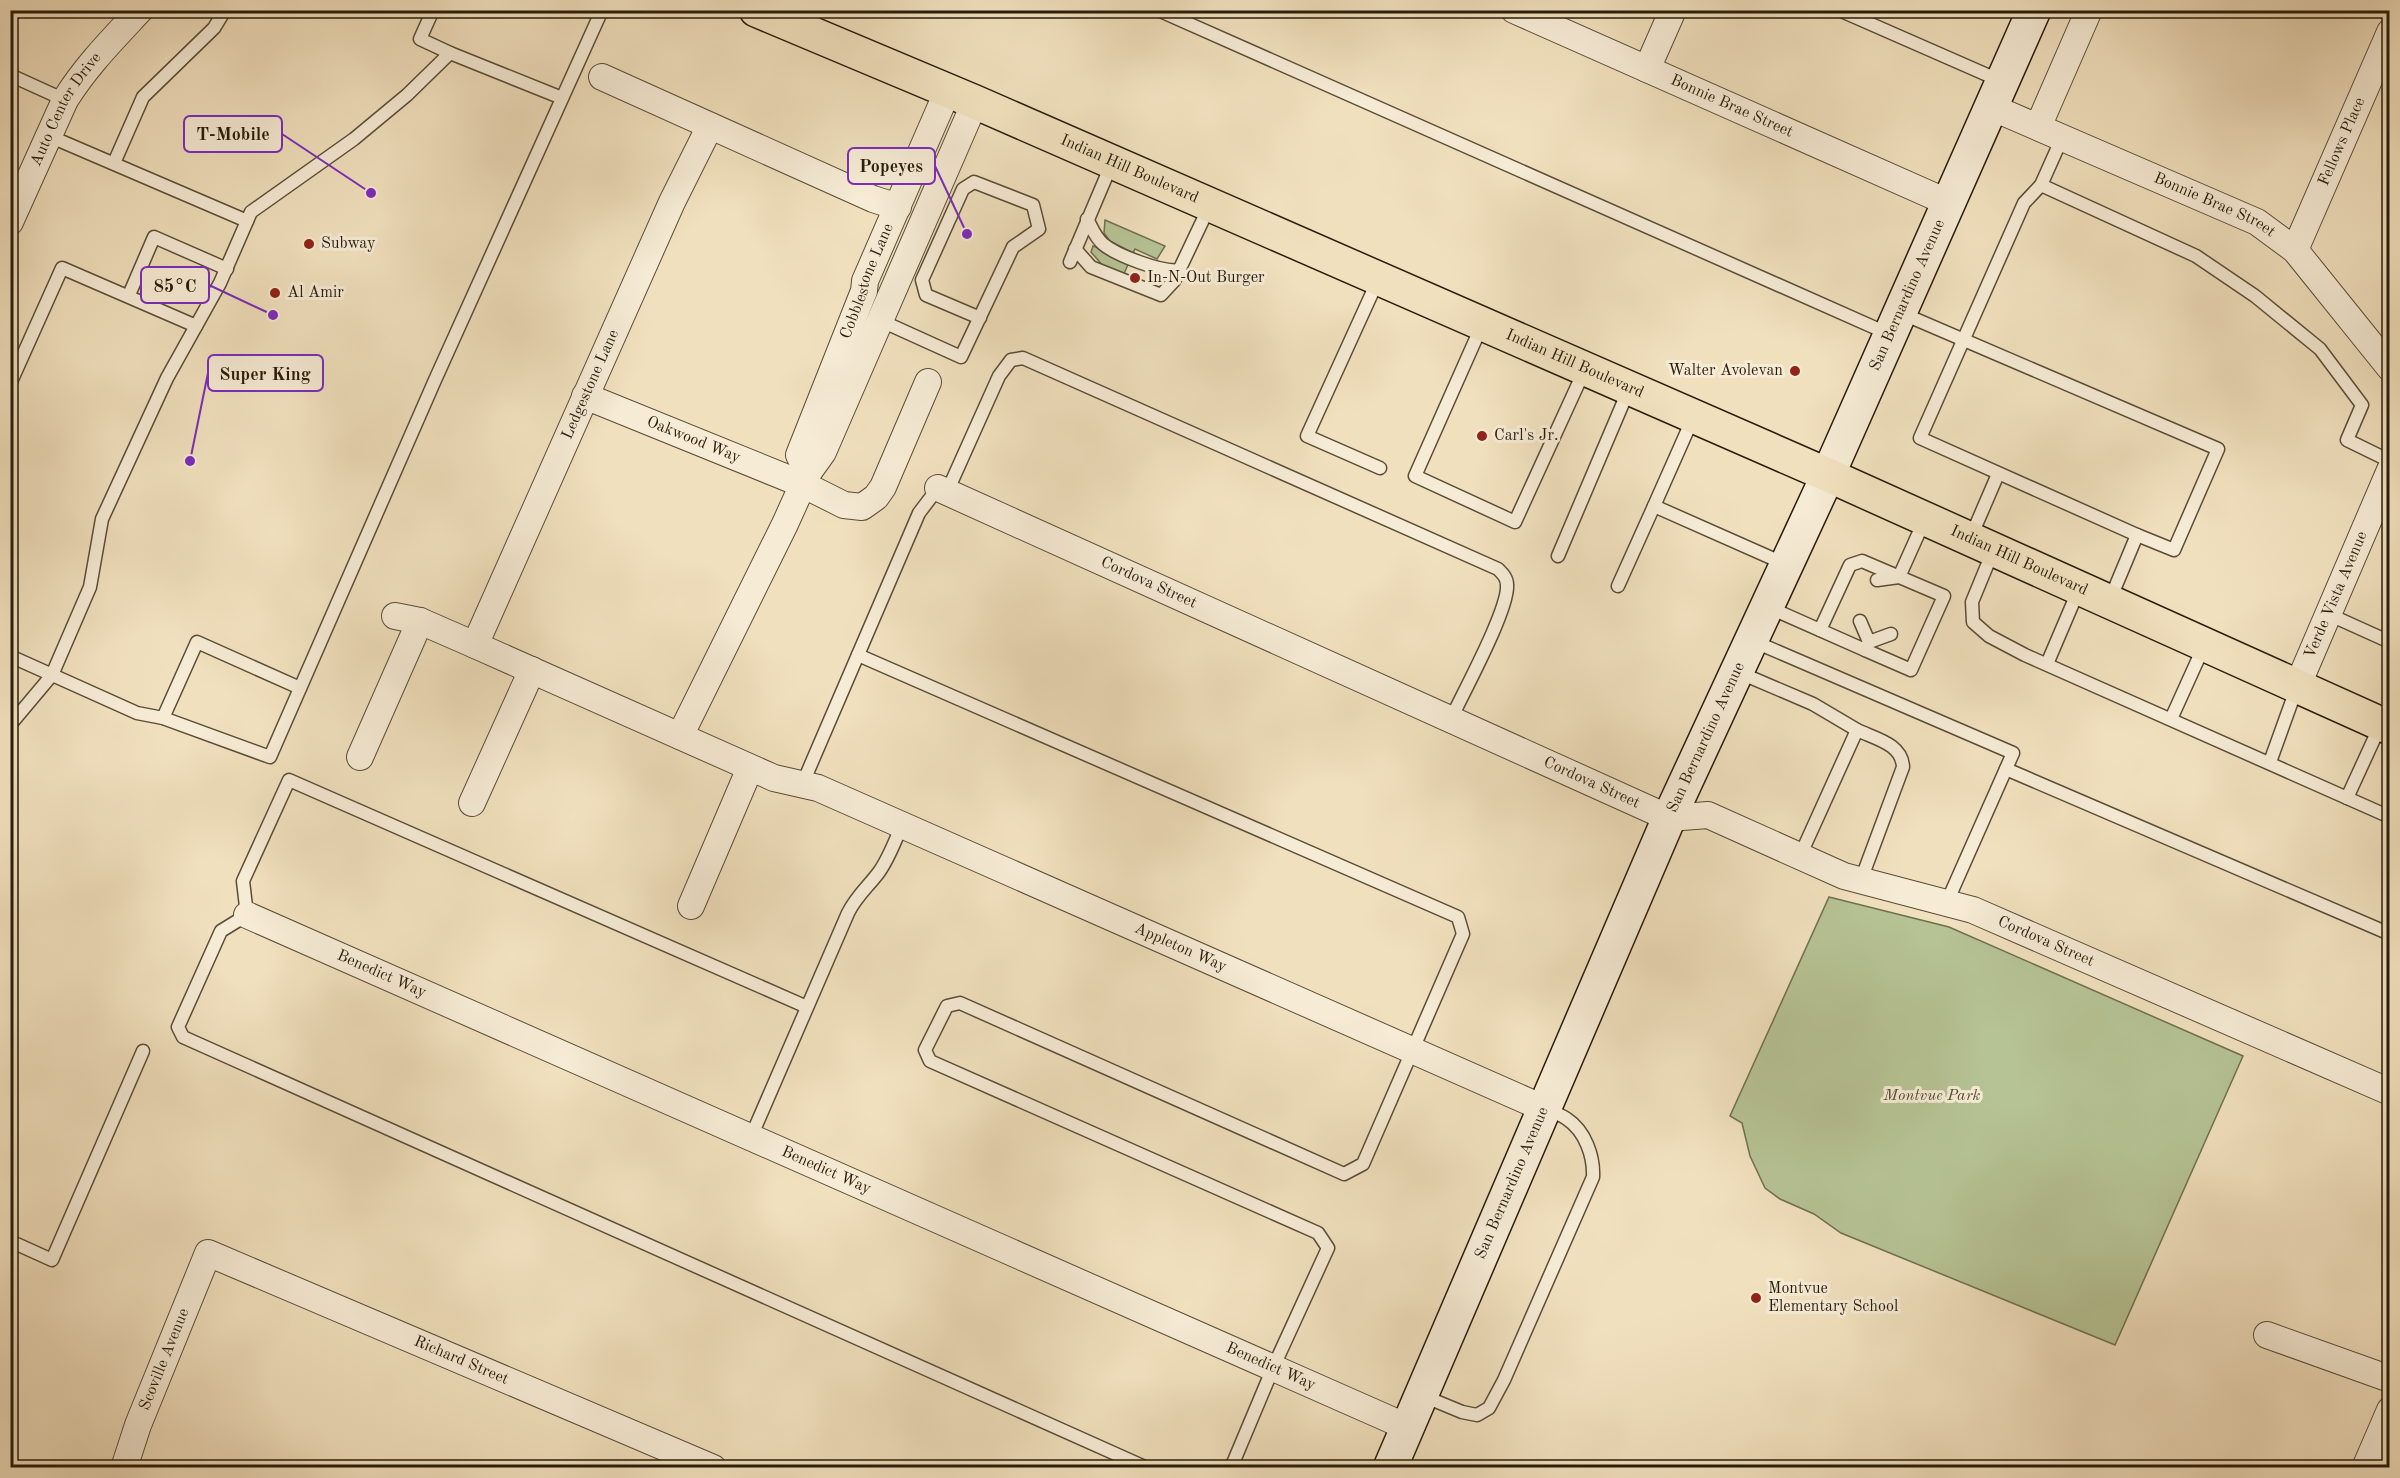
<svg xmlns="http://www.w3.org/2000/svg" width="2400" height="1478" viewBox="0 0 2400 1478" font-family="'Old Standard TT',serif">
	<rect width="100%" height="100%" fill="#f1e0be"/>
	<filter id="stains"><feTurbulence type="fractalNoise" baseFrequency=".00333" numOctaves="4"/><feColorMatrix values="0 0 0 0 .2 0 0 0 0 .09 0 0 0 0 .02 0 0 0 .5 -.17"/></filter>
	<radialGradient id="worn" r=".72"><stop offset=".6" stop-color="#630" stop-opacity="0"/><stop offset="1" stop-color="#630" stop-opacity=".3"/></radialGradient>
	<!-- green -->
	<g fill="#b6c395" stroke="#6f7050" stroke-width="1.5">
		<path d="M1105 220 1165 246 1157 259 1135 249 1133 253 1110 241 1104 233Z"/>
		<path d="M1093 246 1130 260 1123 276 1104 267 1091 252Z"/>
		<path d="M1829 897 1949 927 2243 1056 2115 1345 1841 1233 1814 1214 1780 1199 1765 1188 1750 1156 1742 1123 1730 1116Z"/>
	</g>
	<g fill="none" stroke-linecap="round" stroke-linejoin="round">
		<defs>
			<g id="lane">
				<path d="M433 10 420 39 450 53"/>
				<path d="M1158 10 1889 334"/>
				<path d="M1839 10 2001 81"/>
				<path d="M10 75 65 100"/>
				<path d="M49 136 247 221"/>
				<path d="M2062 138 2041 185 2196 256 2255 296 2320 349 2362 405 2347 440 2390 461"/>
				<path d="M114 163 143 97 214 28 225 10"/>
				<path d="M2041 185 2024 203 1920 438 2137 535"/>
				<path d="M1087 219C1092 228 1095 237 1103 244 1116 255 1162 273 1180 270"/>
				<path d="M1075 249 1091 267 1161 295 1174 281 1210 205"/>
				<path d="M1070 262 1112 163"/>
				<path d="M1378 280 1307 436 1380 468"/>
				<path d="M129 295 154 237 227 269"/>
				<path d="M1901 313 2218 449 2174 550 2137 535 2109 602"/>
				<path d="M877 319 961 357 1013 247 1039 229 1033 205 974 182 963 189 922 280 926 295 980 318"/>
				<path d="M1482 325 1415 476 1515 522 1585 369"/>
				<path d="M10 384 62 268 196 326"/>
				<path d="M1693 418 1654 506 1785 564"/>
				<path d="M947 492 999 376 1011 360 1023 358 1498 569C1503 574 1507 578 1507 585 1509 609 1463 693 1451 719"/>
				<path d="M1970 539 1998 474"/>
				<path d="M1993 551 1972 602 1973 622 1989 636 2025 655 2390 817"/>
				<path d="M1558 556 1629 389"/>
				<path d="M1877 580 1899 577 1925 519"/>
				<path d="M1618 586 1654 506"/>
				<path d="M1768 607 1865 650 1869 642 1860 621"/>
				<path d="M2328 614 2390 642"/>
				<path d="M1820 630 1850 565 1862 561 1944 596 1911 670 1865 650"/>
				<path d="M1753 641 2013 753 1947 902"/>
				<path d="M1869 642 1891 634"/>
				<path d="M858 655 1458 917 1463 934 1363 1164 1344 1174 960 1003 947 1006 925 1050 930 1061 1318 1233 1328 1248 1273 1368 1231 1468"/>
				<path d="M10 656 137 713 163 718 270 757 435 380 602 10"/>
				<path d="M2047 664 2079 589"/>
				<path d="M1738 672 1813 704 1857 730"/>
				<path d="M163 718 197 642 300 688"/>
				<path d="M2171 719 2204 646"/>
				<path d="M10 725 52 675 90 587 102 519 167 378 220 283 251 212 354 139 407 95 450 53 562 98"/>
				<path d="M2270 762 2297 687"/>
				<path d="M2006 769 2390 934"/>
				<path d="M802 785 919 513 938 488"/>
				<path d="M2347 798 2380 726"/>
				<path d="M1800 856 1857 730C1876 739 1902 744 1903 767L1861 880"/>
				<path d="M807 1007 289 780 243 881 247 915 221 931 178 1027 183 1037 1147 1468"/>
				<path d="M751 1137 848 913C857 895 868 887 879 872 889 858 895 841 902 825"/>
				<path d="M10 1241 52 1260 143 1051"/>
				<path d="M1421 1395 1462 1412 1477 1415 1489 1408 1504 1380 1593 1177C1594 1156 1585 1131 1567 1119 1560 1114 1552 1112 1545 1109"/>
			</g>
			<g id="street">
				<path id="s1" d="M1514 10 1949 203"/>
				<path d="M1647 69 1673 10"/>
				<path d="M602 77 873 199 898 207"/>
				<path id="s2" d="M1991 107 2257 222 2295 250 2390 368"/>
				<path d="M2038 127 2089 10"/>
				<path id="s3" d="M10 222 65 100C86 66 113 39 140 10"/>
				<path id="s4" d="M2295 250 2390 32"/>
				<path id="s5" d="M585 396 802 484 844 505 862 507 876 497 883 487 928 382"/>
				<path id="s6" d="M808 473 799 455 864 291 865 281 948 90"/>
				<path id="s7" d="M938 488 1669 818 1708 815 1844 876 1973 910 2390 1092"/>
				<path id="s8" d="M395 616 420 621 475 645 774 778 818 788 1543 1108"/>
				<path id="s9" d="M475 645 672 202 710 126"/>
				<path id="s10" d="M2297 687 2390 470"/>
				<path d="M680 736 785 524 808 473 823 452 975 102"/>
				<path d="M360 757 420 621"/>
				<path d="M472 803 532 670"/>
				<path d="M691 906 750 768"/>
				<path id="s11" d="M247 915 1407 1427"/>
				<path d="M2267 1335 2390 1379"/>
				<path id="s12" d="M124 1468 138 1425 208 1253 713 1468"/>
				<path d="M2365 1468 2390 1410"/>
			</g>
			<g id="secondary">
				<path id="s13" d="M1390 1468 1669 818 1828 475 2034 10"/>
			</g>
			<g id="primary">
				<path id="s14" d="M756 10 975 102 1828 475 2390 728"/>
			</g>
		</defs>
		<!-- lane casing -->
		<use href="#lane" stroke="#5a4d37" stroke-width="15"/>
		<!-- street casing -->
		<use href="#street" stroke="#5a4d37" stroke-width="28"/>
		<!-- secondary casing -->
		<use href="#secondary" stroke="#281c0a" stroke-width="36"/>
		<!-- primary casing -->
		<use href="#primary" stroke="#281c0a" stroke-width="36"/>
		<!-- lane -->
		<use href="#lane" stroke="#f6ebd5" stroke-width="12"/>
		<!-- street -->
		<use href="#street" stroke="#f6ebd5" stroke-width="26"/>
		<!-- secondary -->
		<use href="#secondary" stroke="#f6ebd5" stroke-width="33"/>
		<!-- primary -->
		<use href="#primary" stroke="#f1e0be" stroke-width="33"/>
	</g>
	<!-- markers -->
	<g fill="#8f2418" stroke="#f6ebd5" stroke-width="2">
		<circle cx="309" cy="244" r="6"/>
		<circle cx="1135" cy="278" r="6"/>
		<circle cx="275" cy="293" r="6"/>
		<circle cx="1795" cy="371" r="6"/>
		<circle cx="1482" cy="436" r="6"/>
		<circle cx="1756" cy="1298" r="6"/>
	</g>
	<g text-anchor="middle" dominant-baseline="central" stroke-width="6" stroke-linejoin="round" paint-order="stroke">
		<!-- street labels -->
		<g font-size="16" fill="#281c0a" stroke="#f6ebd5">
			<text stroke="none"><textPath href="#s1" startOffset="238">Bonnie Brae Street</textPath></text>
			<text stroke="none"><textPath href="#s3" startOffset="126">Auto Center Drive</textPath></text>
			<text stroke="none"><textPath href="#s4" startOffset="118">Fellows Place</textPath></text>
			<text stroke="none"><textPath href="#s14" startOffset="406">Indian Hill Boulevard</textPath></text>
			<text stroke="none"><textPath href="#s2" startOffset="244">Bonnie Brae Street</textPath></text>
			<text stroke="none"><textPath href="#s6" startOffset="207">Cobblestone Lane</textPath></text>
			<text stroke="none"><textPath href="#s13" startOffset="1282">San Bernardino Avenue</textPath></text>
			<text stroke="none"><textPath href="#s14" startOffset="892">Indian Hill Boulevard</textPath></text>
			<text stroke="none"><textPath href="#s9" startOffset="285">Ledgestone Lane</textPath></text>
			<text stroke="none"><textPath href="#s5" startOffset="117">Oakwood Way</textPath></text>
			<text stroke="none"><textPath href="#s14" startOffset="1378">Indian Hill Boulevard</textPath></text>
			<text stroke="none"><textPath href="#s7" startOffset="231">Cordova Street</textPath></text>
			<text stroke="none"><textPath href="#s10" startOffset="100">Verde Vista Avenue</textPath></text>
			<text stroke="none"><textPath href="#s13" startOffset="796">San Bernardino Avenue</textPath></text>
			<text stroke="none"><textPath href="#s7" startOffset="717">Cordova Street</textPath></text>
			<text stroke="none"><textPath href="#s7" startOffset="1203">Cordova Street</textPath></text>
			<text stroke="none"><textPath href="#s8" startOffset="854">Appleton Way</textPath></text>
			<text stroke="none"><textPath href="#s11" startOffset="147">Benedict Way</textPath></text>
			<text stroke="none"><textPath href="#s11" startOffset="633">Benedict Way</textPath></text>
			<text stroke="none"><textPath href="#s13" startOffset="310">San Bernardino Avenue</textPath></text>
			<text stroke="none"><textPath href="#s12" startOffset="116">Scoville Avenue</textPath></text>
			<text stroke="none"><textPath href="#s12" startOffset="506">Richard Street</textPath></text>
			<text stroke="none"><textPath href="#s11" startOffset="1119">Benedict Way</textPath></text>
		</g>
		<!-- poi labels -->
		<g font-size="16" fill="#281c0a" stroke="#f6ebd5" text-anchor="start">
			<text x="321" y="244">Subway</text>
			<text x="1147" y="278">In-N-Out Burger</text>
			<text x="287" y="293">Al Amir</text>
			<text x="1783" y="371" text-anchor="end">Walter Avolevan</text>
			<text x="1494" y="436">Carl's Jr.</text>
			<text x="1768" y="1289">Montvue<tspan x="1768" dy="18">Elementary School</tspan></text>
		</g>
		<!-- park labels -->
		<g font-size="16" font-style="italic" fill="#534e34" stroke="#f6ebd5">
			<text x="1932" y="1096">Montvue Park</text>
		</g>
	</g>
	<!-- callouts -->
	<path fill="none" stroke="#7b2cbf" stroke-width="2" d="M371 193L282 134M967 234L935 166M273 315L209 285M190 461L208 373"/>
	<g fill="#7b2cbf" stroke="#f6ebd5" stroke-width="2">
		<circle cx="371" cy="193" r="6"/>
		<circle cx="967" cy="234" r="6"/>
		<circle cx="273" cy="315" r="6"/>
		<circle cx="190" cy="461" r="6"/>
	</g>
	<g fill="#f6ebd5" stroke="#7b2cbf" stroke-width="2">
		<rect x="184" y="116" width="98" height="36" rx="6"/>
		<rect x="848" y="148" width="87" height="36" rx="6"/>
		<rect x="141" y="267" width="68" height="36" rx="6"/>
		<rect x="208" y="355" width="115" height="36" rx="6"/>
	</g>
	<g font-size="18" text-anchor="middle" font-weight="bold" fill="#281c0a">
		<text x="233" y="140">T-Mobile</text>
		<text x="891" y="172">Popeyes</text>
		<text x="175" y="292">85°C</text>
		<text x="265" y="380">Super King</text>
	</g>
	<!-- margin -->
	<rect width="2400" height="1478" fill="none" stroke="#f1e0be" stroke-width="36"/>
	<rect x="12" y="12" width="2376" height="1454" fill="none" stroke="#281c0a" stroke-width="3"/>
	<rect x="18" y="18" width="2364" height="1442" fill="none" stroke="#281c0a" stroke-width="1.5"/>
	<rect width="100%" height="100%" filter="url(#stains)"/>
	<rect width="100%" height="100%" fill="url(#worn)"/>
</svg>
